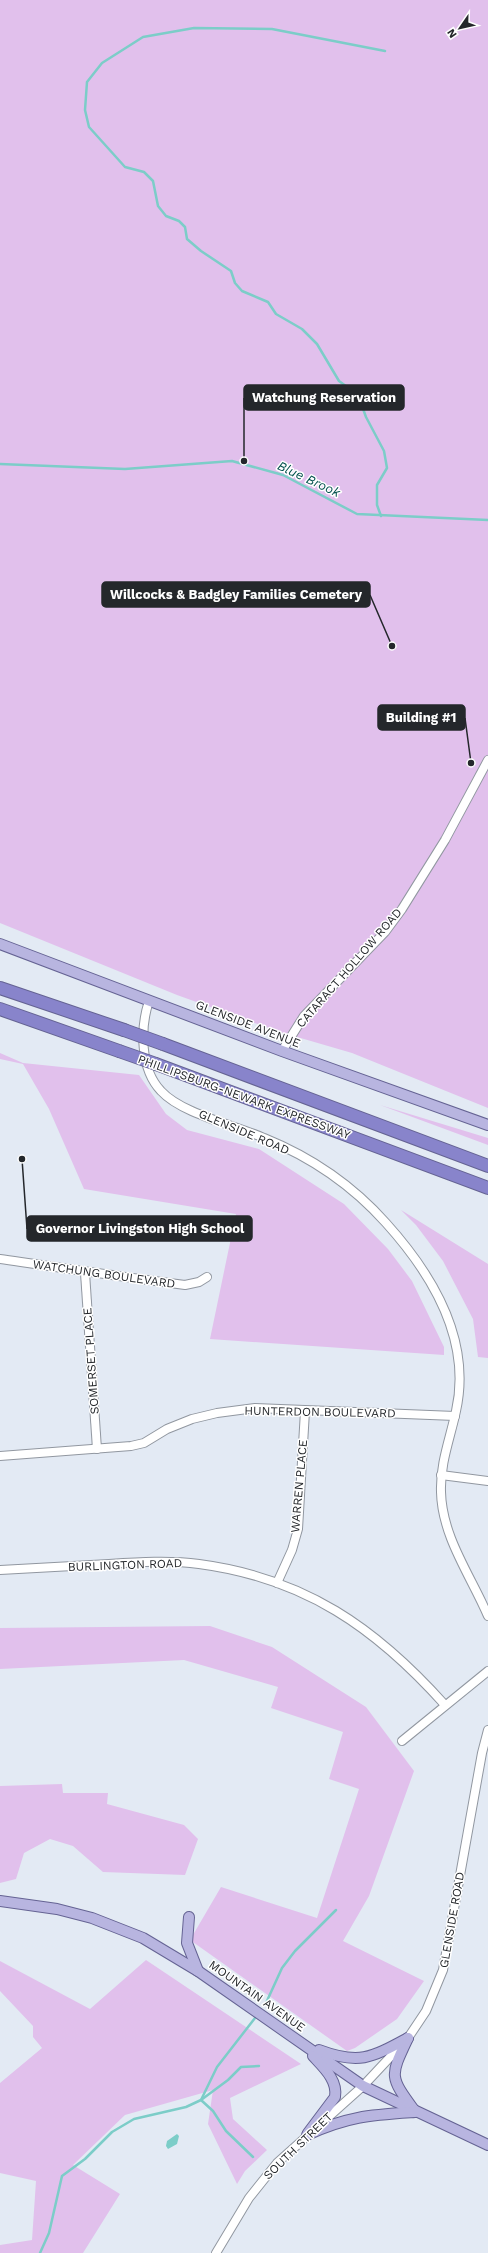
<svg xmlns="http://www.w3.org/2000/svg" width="488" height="2253" viewBox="0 0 488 2253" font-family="'Work Sans',sans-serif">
	<rect width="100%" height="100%" fill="#e3eaf4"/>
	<!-- green -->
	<g fill="#e1c0ec">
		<path d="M0 0H488V1108L352 1053 280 1032 177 995 0 923Z"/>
		<path d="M0 1053 23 1063 139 1075 166 1114 187 1130 259 1149 344 1204 388 1249 412 1281 444 1347V1355L210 1339 236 1214 84 1189 49 1109 23 1064 0 1059Z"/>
		<path d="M380 1105 488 1138V1145Z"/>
		<path d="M401 1210 488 1264V1358L478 1357 473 1319 443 1261 416 1225Z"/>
		<path d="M210 1626 272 1647 366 1707 414 1771 369 1896 343 1941 424 1981 397 2019 355 2048 347 2051 190 1940 221 1887 317 1918 359 1789 329 1779 343 1732 271 1708 278 1687 184 1660 0 1669V1628Z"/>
		<path d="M62 1784 63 1793H108L107 1804 184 1825 198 1839 185 1875 103 1872 73 1846 50 1839 24 1853 16 1879 0 1883V1786Z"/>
		<path d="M146 1960 301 2064 230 2098 233 2119 267 2150 245 2171 237 2184 208 2124 213 2090 125 2115 73 2165 120 2194 83 2253H0V2245L32 2240 36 2181 0 2173V2083L42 2048 33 2037V2026L0 1991V1961L90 2009Z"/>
	</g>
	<!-- water -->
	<path fill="#7ccdc8" d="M177 2134 179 2136 177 2144 168 2149 166 2146 167 2141Z"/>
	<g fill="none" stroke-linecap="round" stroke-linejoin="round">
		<!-- stream -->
		<g stroke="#7ccdc8" stroke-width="2.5">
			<path d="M0 464 125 469 232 461 283 475 357 514 488 520"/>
			<path d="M381 516 377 505V485L387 468 384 451 366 417 358 395 339 381 317 344 302 329 276 314 268 302 242 291 235 283 231 271 201 251 187 239 185 227 179 221 166 216 158 206 153 181 144 172 125 167 89 127 85 110 87 82 102 63 143 37 194 28 272 29 385 51"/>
			<path d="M266 2003 282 1968 295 1951 336 1910"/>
			<path d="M253 2157 226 2131 213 2111 201 2100 217 2067 255 2018"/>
			<path d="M40 2253 49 2233 62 2176 85 2159 112 2132 134 2119 186 2107 201 2100 228 2080 241 2067 259 2066"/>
		</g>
		<defs>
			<g id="minor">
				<path d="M149 1001C140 1028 140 1069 161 1091 182 1114 235 1125 264 1138 311 1157 353 1186 386 1223 432 1274 472 1340 456 1411 450 1439 440 1463 441 1492 442 1537 471 1576 488 1616"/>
				<path d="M282 1051 304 1016 385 932 402 909 445 840 488 760"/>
				<path d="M0 1259C62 1268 123 1277 185 1285L199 1282 207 1277"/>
				<path d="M85 1273 97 1449"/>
				<path d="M0 1456 131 1446 144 1443 167 1429 192 1419 217 1413 255 1408 455 1416"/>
				<path d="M441 1475 488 1481"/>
				<path d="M0 1570C36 1568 73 1566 109 1564 139 1562 170 1560 199 1564 305 1578 376 1628 445 1705"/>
				<path d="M277 1583 292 1550 298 1529 305 1411"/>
				<path d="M402 1741 488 1671"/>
				<path d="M216 2253 249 2198 277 2163 363 2086 408 2038 426 2011 443 1970 482 1753 488 1730"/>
			</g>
			<g id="major">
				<path d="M0 944 282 1051 488 1125"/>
				<path d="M0 1901 57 1909 92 1918 143 1938 198 1971 363 2086 488 2145"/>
				<path d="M189 1917 187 1943 198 1971"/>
				<path d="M408 2038C390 2076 389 2076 414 2110"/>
				<path d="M319 2050C359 2065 371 2058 408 2038"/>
				<path d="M308 2133 335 2097C338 2080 323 2067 313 2056"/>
				<path d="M307 2135C348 2116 371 2115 415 2112"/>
			</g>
			<g id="highway">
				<path d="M0 988 124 1030"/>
				<path d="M0 1009 119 1051"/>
				<path d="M163 1044 488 1166"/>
				<path d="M156 1064 488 1188"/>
			</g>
		</defs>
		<!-- minor casing -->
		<use href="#minor" stroke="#9197a0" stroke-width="10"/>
		<!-- major casing -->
		<use href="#major" stroke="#656393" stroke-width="12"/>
		<!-- highway casing -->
		<use href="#highway" stroke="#656393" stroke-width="14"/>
		<!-- minor -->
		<use href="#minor" stroke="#fff" stroke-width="8"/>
		<!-- major -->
		<use href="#major" stroke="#b8b5e0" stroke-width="10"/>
		<!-- highway -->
		<use href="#highway" stroke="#8884cb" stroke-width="12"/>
		<defs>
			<g id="highway-bridge">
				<path d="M124 1030 163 1044"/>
				<path d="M119 1051 156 1064"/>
			</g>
		</defs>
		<!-- highway-bridge casing -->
		<use href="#highway-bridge" stroke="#656393" stroke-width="14" stroke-linecap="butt"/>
		<!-- highway-bridge -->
		<use href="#highway-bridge" stroke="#8884cb" stroke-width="12"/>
	</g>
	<g text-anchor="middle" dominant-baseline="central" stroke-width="3" stroke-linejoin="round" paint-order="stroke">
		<!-- street labels -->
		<g font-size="12" fill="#24272b" stroke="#fff">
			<text transform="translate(349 968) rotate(-49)">CATARACT HOLLOW ROAD</text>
			<text transform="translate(248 1024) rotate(21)">GLENSIDE AVENUE</text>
			<text transform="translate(244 1097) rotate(20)">PHILLIPSBURG-NEWARK EXPRESSWAY</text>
			<text transform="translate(244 1132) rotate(23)">GLENSIDE ROAD</text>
			<text transform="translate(104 1274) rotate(8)">WATCHUNG BOULEVARD</text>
			<text transform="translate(91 1361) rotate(-94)">SOMERSET PLACE</text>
			<text transform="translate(320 1412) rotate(1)">HUNTERDON BOULEVARD</text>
			<text transform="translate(299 1486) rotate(-85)">WARREN PLACE</text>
			<text transform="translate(125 1565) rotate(-2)">BURLINGTON ROAD</text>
			<text transform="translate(452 1920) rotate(-80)">GLENSIDE ROAD</text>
			<text transform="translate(257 1996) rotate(35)">MOUNTAIN AVENUE</text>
			<text transform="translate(298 2146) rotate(-44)">SOUTH STREET</text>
		</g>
		<!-- water labels -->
		<g font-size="13" font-style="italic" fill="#02504d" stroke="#fff">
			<text transform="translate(309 479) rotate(25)">Blue Brook</text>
		</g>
	</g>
	<!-- callouts -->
	<path fill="none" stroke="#24272b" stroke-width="1.5" d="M244 461L244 398M392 646L370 595M471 763L465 718M22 1159L27 1229"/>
	<g fill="#24272b" stroke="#fff" stroke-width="1.5">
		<circle cx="244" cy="461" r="4"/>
		<circle cx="392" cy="646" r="4"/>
		<circle cx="471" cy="763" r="4"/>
		<circle cx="22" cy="1159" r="4"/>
	</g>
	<g fill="#24272b" stroke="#24272b" stroke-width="1.5">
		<rect x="244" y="385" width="160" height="25" rx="4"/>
		<rect x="102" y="582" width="268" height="25" rx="4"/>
		<rect x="378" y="705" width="87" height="25" rx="4"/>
		<rect x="27" y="1216" width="225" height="25" rx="4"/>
	</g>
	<g font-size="13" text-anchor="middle" font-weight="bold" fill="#fff">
		<text x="324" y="402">Watchung Reservation</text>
		<text x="236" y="599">Willcocks &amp; Badgley Families Cemetery</text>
		<text x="421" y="722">Building #1</text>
		<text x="140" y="1233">Governor Livingston High School</text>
	</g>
	<!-- north arrow -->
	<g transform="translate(460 28) rotate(236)" stroke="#ffffff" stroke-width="3" paint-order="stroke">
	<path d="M0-3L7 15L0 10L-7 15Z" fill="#24272b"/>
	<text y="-6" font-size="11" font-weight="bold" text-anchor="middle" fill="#24272b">N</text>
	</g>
</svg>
